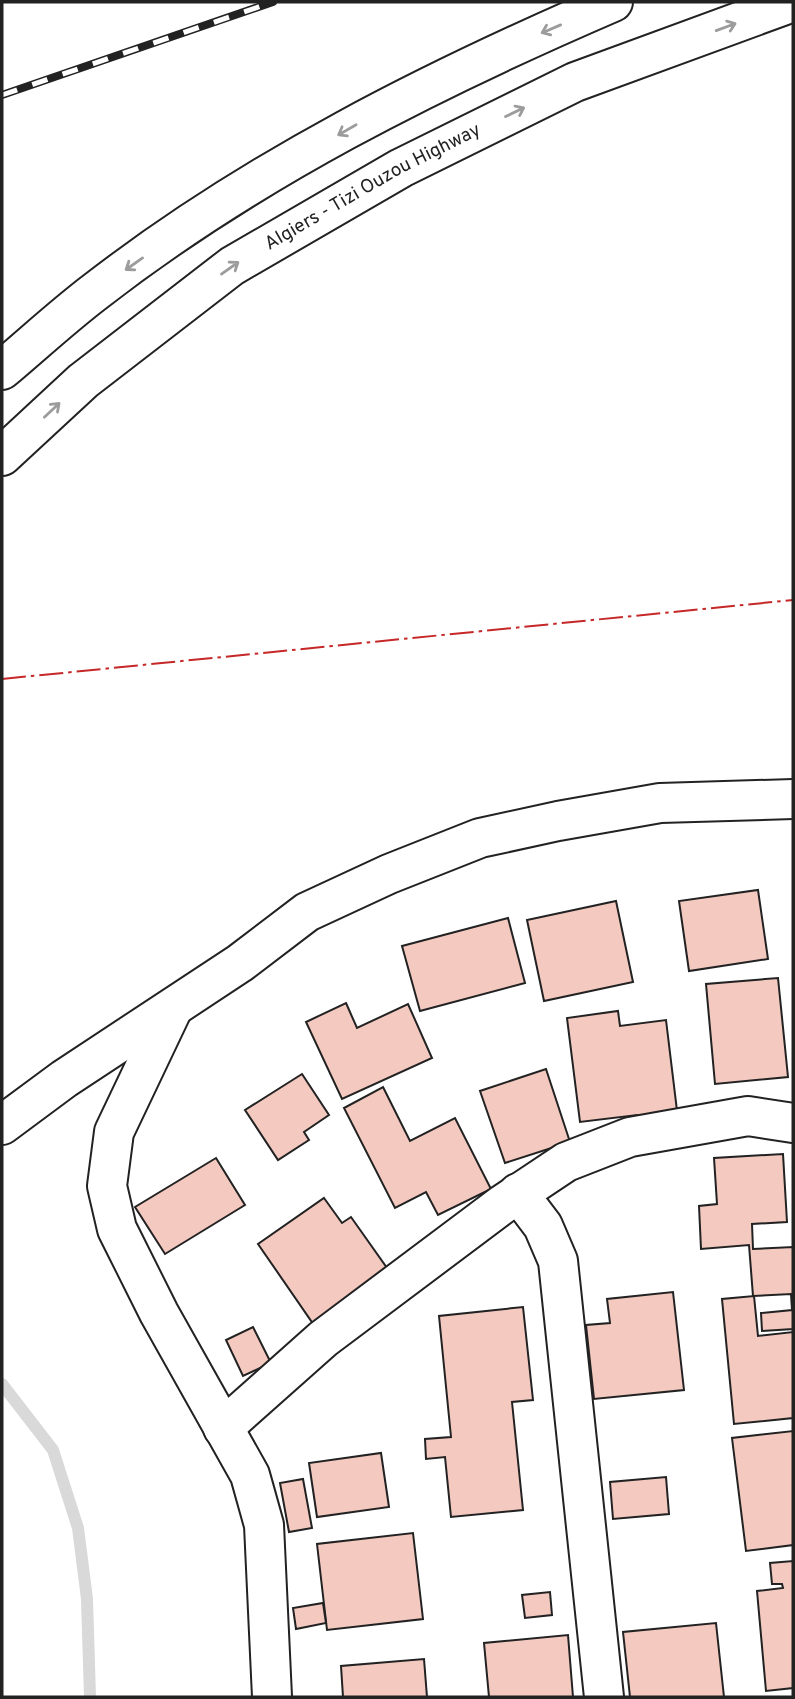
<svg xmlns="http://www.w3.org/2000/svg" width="795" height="1699" viewBox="0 0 795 1699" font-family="Overpass,sans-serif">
	<rect width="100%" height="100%" fill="#fff"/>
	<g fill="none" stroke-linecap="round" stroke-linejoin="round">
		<!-- stream -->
		<path stroke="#d9d9d9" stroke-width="12" d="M2 1384 53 1450 78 1528 87 1599 90 1697"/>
	</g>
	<!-- building -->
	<g fill="#f3c9c0" stroke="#222" stroke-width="2">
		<path d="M758 890 768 959 689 971 679 901Z"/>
		<path d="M616 901 633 982 544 1001 527 920Z"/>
		<path d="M508 918 525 983 420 1011 402 946Z"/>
		<path d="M778 978 788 1077 715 1084 706 984Z"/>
		<path d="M346 1003 357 1028 408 1004 432 1058 342 1099 306 1022Z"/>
		<path d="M618 1011 620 1026 666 1020 678 1119 639 1124 637 1115 580 1122 567 1018Z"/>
		<path d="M546 1069 570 1142 505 1163 480 1091Z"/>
		<path d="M302 1074 329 1115 304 1132 309 1140 278 1160 245 1110Z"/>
		<path d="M383 1087 410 1141 455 1118 491 1189 438 1215 426 1192 395 1208 344 1108Z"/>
		<path d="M783 1154 787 1222 752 1224 753 1249 793 1247V1329L762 1331 761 1313 792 1310 791 1294 753 1296 749 1245 701 1249 699 1206 717 1204 714 1158Z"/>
		<path d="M216 1158 245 1205 165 1254 135 1207Z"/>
		<path d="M324 1198 342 1223 351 1217 392 1275 316 1328 258 1244Z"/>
		<path d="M673 1292 684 1390 594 1399 586 1325 610 1323 607 1299Z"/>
		<path d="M754 1296 758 1336 793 1332V1418L734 1424 722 1299Z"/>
		<path d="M523 1307 533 1400 512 1402 523 1510 451 1517 445 1457 426 1459 425 1439 451 1437 439 1316Z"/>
		<path d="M253 1327 271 1363 243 1376 226 1340Z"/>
		<path d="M793 1431V1545L746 1551 732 1438Z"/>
		<path d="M381 1453 389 1507 317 1517 309 1463Z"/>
		<path d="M666 1477 669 1514 613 1519 610 1482Z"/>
		<path d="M303 1479 312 1528 289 1532 280 1483Z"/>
		<path d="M413 1533 423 1619 327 1630 317 1544Z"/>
		<path d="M793 1561V1688L766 1691 757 1591 783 1588 782 1584H772L770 1563Z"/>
		<path d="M550 1592 552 1615 525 1618 522 1595Z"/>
		<path d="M323 1603 326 1623 296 1629 293 1608Z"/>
		<path d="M716 1623 724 1697H630L623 1632Z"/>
		<path d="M568 1635 573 1697H489L484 1643Z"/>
		<path d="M424 1659 427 1697H343L341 1666Z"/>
	</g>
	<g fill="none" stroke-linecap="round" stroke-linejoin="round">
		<defs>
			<g id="street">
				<path d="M173 1008 114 1132 107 1186 117 1229 159 1313 250 1475 264 1525 272 1697"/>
				<path d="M2 1125 64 1079 240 963 307 912 389 874 480 838 558 821 660 803 793 799"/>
				<path d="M518 1193 543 1226 558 1261 604 1697"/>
				<path d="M223 1428 323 1339 503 1204 566 1162 630 1137 748 1116 793 1123"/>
			</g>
			<g id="highway">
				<path d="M2 370C33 344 63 316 96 291 252 170 432 80 613 2"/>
				<path id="s1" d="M2 456 83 381 232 266 401 168 575 82 793 2"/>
			</g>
		</defs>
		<!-- street casing -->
		<use href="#street" stroke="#222" stroke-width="42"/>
		<!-- highway casing -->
		<use href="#highway" stroke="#222" stroke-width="42"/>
		<!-- street -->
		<use href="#street" stroke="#fff" stroke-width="38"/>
		<!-- highway -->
		<use href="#highway" stroke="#fff" stroke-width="38"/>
		<defs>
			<path id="rail" d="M2 95 273 2"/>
		</defs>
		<!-- rail casing -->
		<use href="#rail" stroke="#222" stroke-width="8"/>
		<!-- rail -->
		<use href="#rail" stroke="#fff" stroke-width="5" stroke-dasharray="16" stroke-linecap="butt"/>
		<!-- power -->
		<path stroke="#c62828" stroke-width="2" stroke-dasharray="24 5 3.5 5" stroke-linecap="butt" d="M2 679 793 600"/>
	</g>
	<!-- one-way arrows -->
	<defs><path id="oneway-shaft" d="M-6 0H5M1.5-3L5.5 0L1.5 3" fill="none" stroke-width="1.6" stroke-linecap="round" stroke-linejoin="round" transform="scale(1.75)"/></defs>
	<g stroke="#9c9c9c">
		<use href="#oneway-shaft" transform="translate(726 27) rotate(-20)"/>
		<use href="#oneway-shaft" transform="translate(551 29) rotate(157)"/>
		<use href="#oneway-shaft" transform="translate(515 112) rotate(-26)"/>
		<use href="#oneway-shaft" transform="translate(347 130) rotate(150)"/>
		<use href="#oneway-shaft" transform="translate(134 264) rotate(145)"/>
		<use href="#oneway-shaft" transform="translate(230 268) rotate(-35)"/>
		<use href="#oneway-shaft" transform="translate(52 410) rotate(-43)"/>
	</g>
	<g text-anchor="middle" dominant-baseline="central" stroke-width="5" stroke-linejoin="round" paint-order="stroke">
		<!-- street labels -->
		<g font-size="19" fill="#222" stroke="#fff">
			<text stroke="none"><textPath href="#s1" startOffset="460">Algiers - Tizi Ouzou Highway</textPath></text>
		</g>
	</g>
	<!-- border -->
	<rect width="795" height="1699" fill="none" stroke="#222222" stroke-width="7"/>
</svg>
